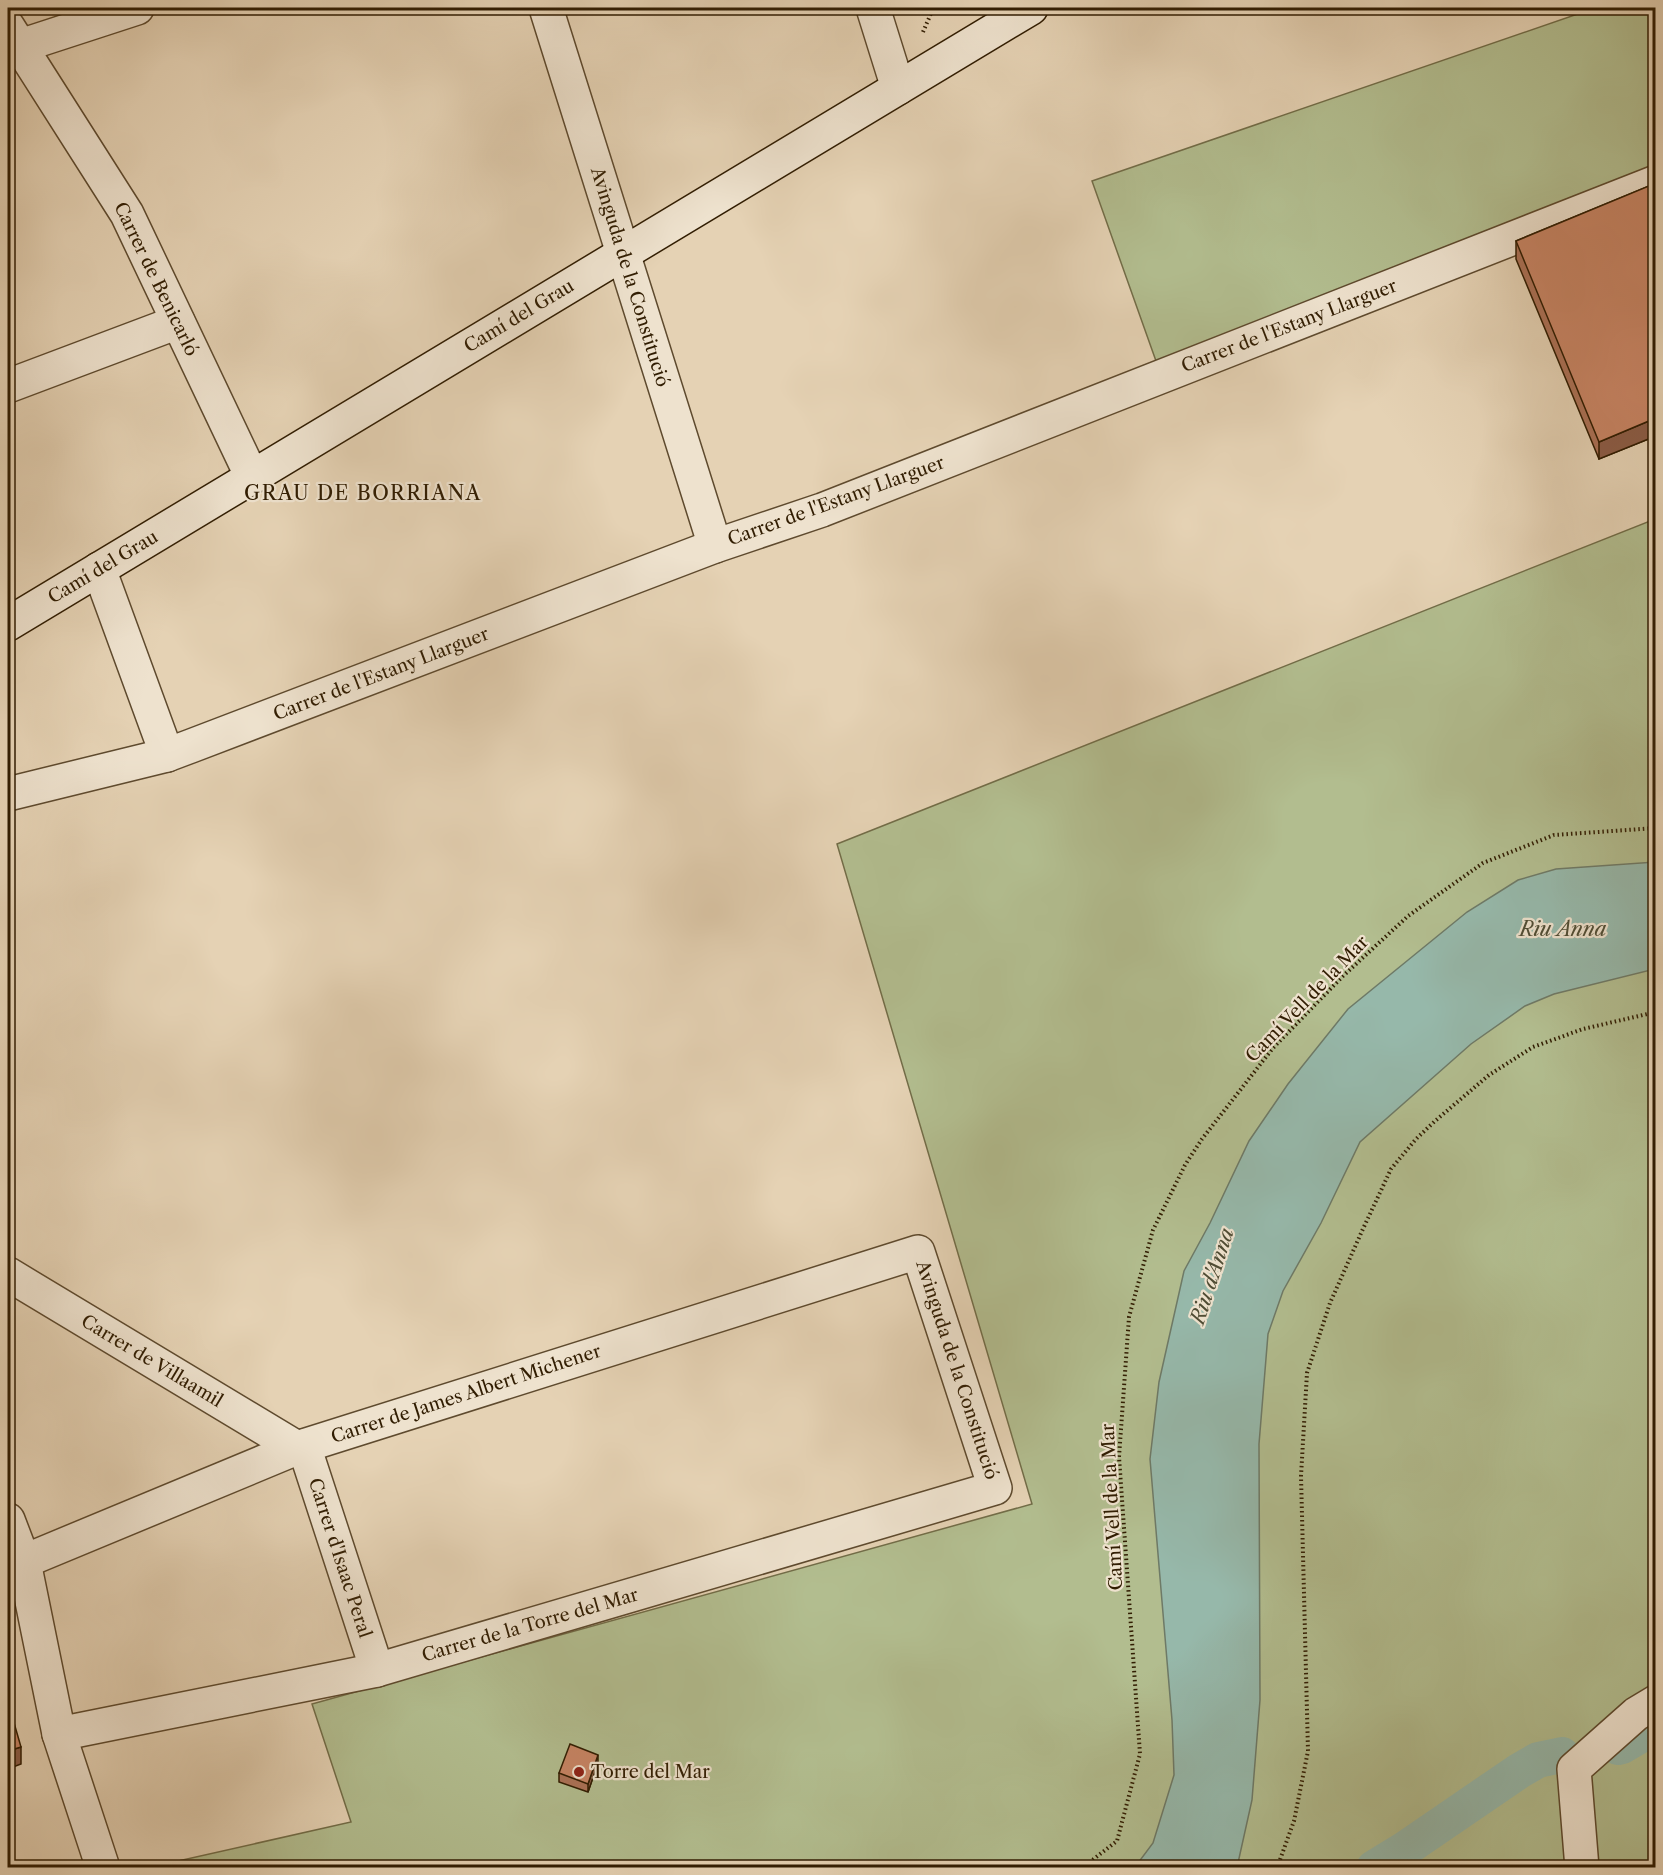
<svg xmlns="http://www.w3.org/2000/svg" width="1663" height="1875" viewBox="0 0 1663 1875" font-family="'Libre Caslon Text',serif">
	<rect width="100%" height="100%" fill="#e5d2b4"/>
	<filter id="stains"><feTurbulence type="fractalNoise" baseFrequency=".00333" numOctaves="4"/><feColorMatrix values="0 0 0 0 .2 0 0 0 0 .09 0 0 0 0 .02 0 0 0 .5 -.17"/></filter>
	<radialGradient id="worn" r=".72"><stop offset=".6" stop-color="#630" stop-opacity="0"/><stop offset="1" stop-color="#630" stop-opacity=".3"/></radialGradient>
	<!-- green -->
	<g fill="#b2bd8f" stroke="#726d48" stroke-width="1.5">
		<path d="M1595 8H1655V167L1156 361 1092 181Z"/>
		<path d="M1655 519V1867L147 1868 351 1822 312 1704 1032 1504 837 844Z"/>
	</g>
	<!-- water -->
	<path fill="#96b8aa" stroke="#6e7a67" stroke-width="1.5" d="M1655 862V969L1554 994 1525 1006 1471 1044 1360 1142 1321 1223 1283 1291 1268 1334 1259 1444 1260 1700 1252 1800 1238 1863 1236 1868 1135 1867 1153 1843 1174 1775 1172 1720 1150 1459 1159 1382 1184 1271 1210 1223 1249 1141 1288 1084 1348 1009 1467 912 1518 880 1556 869Z"/>
	<g fill="none" stroke-linecap="round" stroke-linejoin="round">
		<!-- canal -->
		<g stroke="#96b8aa" stroke-width="36">
			<path d="M1618 1747 1622 1746 1656 1726"/>
			<path d="M1374 1868 1405 1849 1519 1771 1538 1760 1562 1755"/>
		</g>
		<defs>
			<g id="street">
				<path d="M546 8 715 546"/>
				<path d="M873 8 898 88"/>
				<path d="M8 27 127 214 252 477"/>
				<path d="M8 50 137 8"/>
				<path d="M8 386 178 322"/>
				<path d="M99 569 167 755"/>
				<path d="M8 794 167 755 191 746 715 546 822 510 1656 182"/>
				<path d="M8 1274 297 1448"/>
				<path d="M304 1446 377 1670"/>
				<path d="M8 1520 24 1562 59 1734 103 1868"/>
				<path d="M8 1568 297 1448 918 1252 995 1488 377 1670 59 1734"/>
				<path d="M1582 1868 1574 1769 1636 1714 1656 1702"/>
			</g>
			<path id="secondary" d="M8 624 1031 8"/>
		</defs>
		<!-- street casing -->
		<use href="#street" stroke="#5e4a2e" stroke-width="36"/>
		<!-- secondary casing -->
		<use href="#secondary" stroke="#311d02" stroke-width="36"/>
		<!-- path -->
		<g stroke="#311d02" stroke-width="4" stroke-dasharray="1.5 3" stroke-linecap="butt">
			<path d="M923 32 932 11 938 8"/>
			<path d="M1082 1868 1117 1841 1140 1754 1119 1457 1129 1317 1153 1230 1185 1165 1202 1139 1273 1048 1342 977 1408 916 1483 863 1554 835 1656 828"/>
			<path d="M1277 1868 1294 1821 1308 1751 1301 1476 1307 1373 1330 1303 1362 1231 1391 1169 1416 1139 1435 1121 1489 1075 1533 1047 1583 1029 1656 1012"/>
		</g>
		<!-- street -->
		<use href="#street" stroke="#eee2ce" stroke-width="33"/>
		<!-- secondary -->
		<use href="#secondary" stroke="#eee2ce" stroke-width="33"/>
	</g>
	<!-- wall -->
	<g fill="#ac7257" stroke="#311d02" stroke-width="1.5">
		<path d="M1656 183V436L1599 459 1516 259V241Z"/>
		<path d="M1656 1075V1107L1650 1094V1077Z"/>
		<path d="M598 1763 588 1792 559 1782V1773Z"/>
	</g>
	<!-- shaded-wall -->
	<g fill="#8c5d47" stroke="#311d02" stroke-width="1.5">
		<path d="M1656 418V436L1599 459V442Z"/>
		<path d="M21 1747V1764L8 1769V1751Z"/>
		<path d="M598 1755V1763L588 1792V1784Z"/>
	</g>
	<!-- building -->
	<g fill="#c88565" stroke="#311d02" stroke-width="1.5">
		<path d="M1656 183V418L1599 442 1516 241Z"/>
		<path d="M1656 1075V1090L1650 1077Z"/>
		<path d="M8 1702 21 1747 8 1751Z"/>
		<path d="M570 1744 598 1755 588 1784 559 1773Z"/>
	</g>
	<!-- markers -->
	<circle fill="#8f2418" stroke="#eee2ce" stroke-width="2" cx="579" cy="1772" r="6"/>
	<g text-anchor="middle" dominant-baseline="central" stroke-width="4.5" stroke-linejoin="round" paint-order="stroke">
		<!-- street labels -->
		<g font-size="18" fill="#311d02" stroke="#eee2ce">
			<text transform="translate(630 277) rotate(73)">Avinguda de la Constitució</text>
			<text transform="translate(156 279) rotate(64)">Carrer de Benicarló</text>
			<text transform="translate(519 316) rotate(-31)">Camí del Grau</text>
			<text transform="translate(1289 326) rotate(-21)">Carrer de l'Estany Llarguer</text>
			<text transform="translate(836 501) rotate(-20)">Carrer de l'Estany Llarguer</text>
			<text transform="translate(103 567) rotate(-31)">Camí del Grau</text>
			<text transform="translate(381 674) rotate(-21)">Carrer de l'Estany Llarguer</text>
			<text transform="translate(1307 999) rotate(-46)">Camí Vell de la Mar</text>
			<text transform="translate(152 1361) rotate(31)">Carrer de Villaamil</text>
			<text transform="translate(957 1370) rotate(72)">Avinguda de la Constitució</text>
			<text transform="translate(466 1394) rotate(-18)">Carrer de James Albert Michener</text>
			<text transform="translate(1112 1507) rotate(-93)">Camí Vell de la Mar</text>
			<text transform="translate(340 1558) rotate(72)">Carrer d'Isaac Peral</text>
			<text transform="translate(530 1625) rotate(-16)">Carrer de la Torre del Mar</text>
		</g>
		<!-- poi labels -->
		<g font-size="18" fill="#311d02" stroke="#eee2ce" text-anchor="start">
			<text x="591" y="1772">Torre del Mar</text>
		</g>
		<!-- neighbourhood labels -->
		<g font-size="20" letter-spacing="1.5" fill="#311d02" stroke="#eee2ce">
			<text x="363" y="493">GRAU DE BORRIANA</text>
		</g>
		<!-- water labels -->
		<g font-size="20" font-style="italic" fill="#4f4c34" stroke="#eee2ce">
			<text x="1563" y="929">Riu Anna</text>
			<text transform="translate(1212 1276) rotate(-72)">Riu d'Anna</text>
		</g>
	</g>
	<!-- margin -->
	<rect width="1663" height="1875" fill="none" stroke="#e5d2b4" stroke-width="30"/>
	<rect x="9" y="9" width="1645" height="1857" fill="none" stroke="#311d02" stroke-width="3"/>
	<rect x="15" y="15" width="1633" height="1845" fill="none" stroke="#311d02" stroke-width="1.5"/>
	<rect width="100%" height="100%" filter="url(#stains)"/>
	<rect width="100%" height="100%" fill="url(#worn)"/>
</svg>
